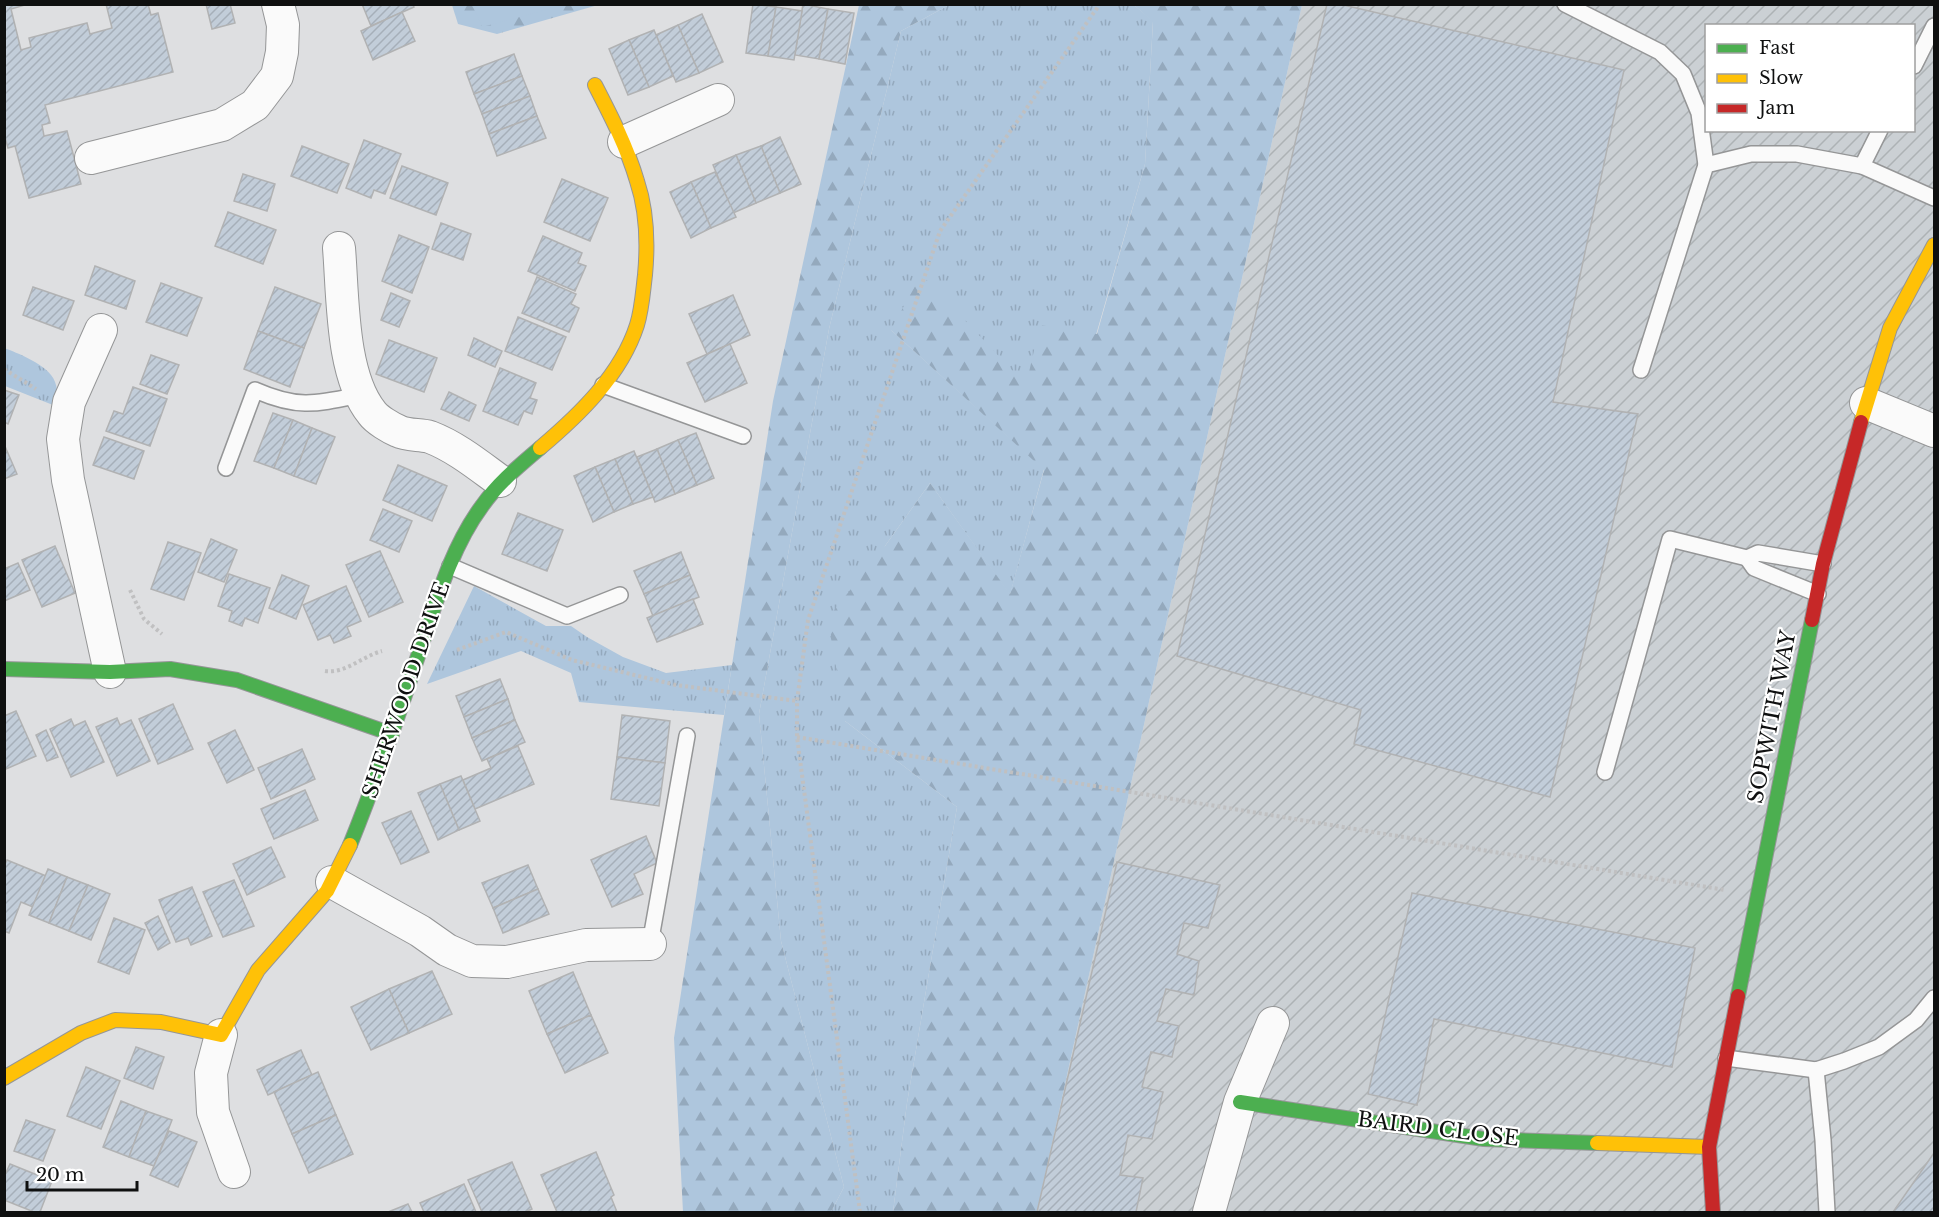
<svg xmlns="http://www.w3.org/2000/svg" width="1939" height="1217" viewBox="0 0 1939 1217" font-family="'Libre Baskerville',serif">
	<defs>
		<pattern id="industrial-furrows" width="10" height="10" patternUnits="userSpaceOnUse" patternTransform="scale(1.5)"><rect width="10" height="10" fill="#cbd0d4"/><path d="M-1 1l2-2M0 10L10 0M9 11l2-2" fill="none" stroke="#adb2b5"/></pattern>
		<pattern id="grass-tufts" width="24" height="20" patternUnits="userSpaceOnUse" patternTransform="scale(1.5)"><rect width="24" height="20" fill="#aec6dd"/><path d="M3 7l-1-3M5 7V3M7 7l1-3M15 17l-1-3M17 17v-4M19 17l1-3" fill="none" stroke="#94a9bd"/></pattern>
		<pattern id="forest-firs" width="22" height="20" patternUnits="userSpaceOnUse" patternTransform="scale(1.5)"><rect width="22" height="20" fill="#aec6dd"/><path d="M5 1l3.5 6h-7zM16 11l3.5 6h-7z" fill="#94a9bd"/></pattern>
		<pattern id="building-hatch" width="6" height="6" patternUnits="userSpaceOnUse" patternTransform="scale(1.5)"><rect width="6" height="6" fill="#c2cdd9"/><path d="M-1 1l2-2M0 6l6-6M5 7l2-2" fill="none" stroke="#a6afb9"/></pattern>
	</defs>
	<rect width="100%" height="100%" fill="#dedfe1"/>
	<!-- industrial -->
	<path fill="url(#industrial-furrows)" fill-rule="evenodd" d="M1302 5H1934V1212H1037ZM1706 26H1914V130H1706Z"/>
	<!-- grass -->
	<g fill="url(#grass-tufts)">
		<path d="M949 5H1134L1153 21 1145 164 1096 335 1026 386 891 330 1044 469 1010 595 930 483 885 546 845 721 957 807 907 1103 893 1212H831L844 1187 781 941 759 714 829 329 901 31Z"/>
		<path d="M4 348C18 353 42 363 51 375 58 383 58 397 58 407L5 386Z"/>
		<path d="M474 586 546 626H571L587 637 623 657 666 673 732 665 724 715 579 702 571 673 521 651 427 684Z"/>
	</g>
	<!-- forest -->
	<g fill="url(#forest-firs)">
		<path d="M452 5H598L497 34 458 24Z"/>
		<path d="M859 5H949L901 31 829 329 759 714 781 941 844 1187 831 1212H683L674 1038 773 401Z"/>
		<path d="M1134 5H1302L1037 1212H893L907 1103 957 807 845 721 828 618 885 546 930 483 1010 594 1044 470 891 330 921 274 1026 385 1040 325 1097 334 1145 164 1153 22Z"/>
	</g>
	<!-- pitch -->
	<path fill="#aec6dd" d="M473 5V4L564 5 482 27Z"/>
	<!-- building -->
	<g fill="url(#building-hatch)" stroke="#b1b2b3" stroke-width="1.5">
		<path d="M4 4H28L11 9 21 50 31 47 29 38 87 23 90 34 112 28 106 4H148L151 15 158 13 173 72 45 105 50 123 42 125 44 136 67 131 81 184 29 198 15 146 8 148 4 134Z"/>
		<path d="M206 4H230L235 23 212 29Z"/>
		<path d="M362 4H413L414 7 371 26Z"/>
		<path d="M753 4 776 7 768 56 746 53Z"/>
		<path d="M803 4 828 9 819 59 795 55Z"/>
		<path d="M1327 4H1339L1624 70 1553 402 1638 414 1550 797 1354 744 1361 710 1177 656Z"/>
		<path d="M776 7 802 11 794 60 768 56Z"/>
		<path d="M828 9 854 13 845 64 819 59Z"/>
		<path d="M402 12 415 41 373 60 361 31Z"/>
		<path d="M702 14 723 62 699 73 678 25Z"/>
		<path d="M678 25 699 73 676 82 656 35Z"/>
		<path d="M654 30 673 76 649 87 629 40Z"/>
		<path d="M629 40 649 87 628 95 609 49Z"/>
		<path d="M514 54 522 76 474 94 466 72Z"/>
		<path d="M522 76 530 96 482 114 474 94Z"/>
		<path d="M530 96 537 116 489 134 482 114Z"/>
		<path d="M537 116 546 138 497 156 489 134Z"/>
		<path d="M780 137 801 184 780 193 761 146Z"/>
		<path d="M364 140 401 154 385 194 374 190 371 198 346 188Z"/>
		<path d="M302 146 349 164 337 193 291 176Z"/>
		<path d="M761 146 780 193 756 203 736 155Z"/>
		<path d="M736 155 756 203 733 213 713 165Z"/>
		<path d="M402 166 448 183 436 215 390 198Z"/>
		<path d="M715 172 736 217 711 228 691 182Z"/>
		<path d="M243 174 275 184 267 211 234 201Z"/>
		<path d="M562 179 608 198 590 241 544 222Z"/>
		<path d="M691 182 711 228 691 238 670 192Z"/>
		<path d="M228 212 276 230 263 264 215 246Z"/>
		<path d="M441 223 471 234 463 260 432 249Z"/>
		<path d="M399 235 429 247 412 293 382 281Z"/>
		<path d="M543 236 582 253 578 263 586 266 575 291 528 271Z"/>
		<path d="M95 266 135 281 126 309 85 295Z"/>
		<path d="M537 277 576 294 571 304 579 308 569 332 522 313Z"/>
		<path d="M161 283 202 298 187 336 146 322Z"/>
		<path d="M33 287 74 301 63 330 23 315Z"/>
		<path d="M275 287 321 304 304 348 258 331Z"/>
		<path d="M391 293 410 301 399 327 381 320Z"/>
		<path d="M733 295 750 335 707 354 689 314Z"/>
		<path d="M518 317 566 337 552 370 505 351Z"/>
		<path d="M258 331 304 348 290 387 244 369Z"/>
		<path d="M474 338 502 351 495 367 468 355Z"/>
		<path d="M389 340 437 358 424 392 376 374Z"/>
		<path d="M730 344 747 383 705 402 687 363Z"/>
		<path d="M151 355 179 365 167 394 140 384Z"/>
		<path d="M500 368 536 383 530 398 537 400 532 414 524 411 518 425 483 411Z"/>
		<path d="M133 387 167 399 150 446 106 431 114 411 123 414Z"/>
		<path d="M4 390 19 395 8 424 4 422Z"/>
		<path d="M449 392 476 405 469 421 441 409Z"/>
		<path d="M273 413 293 420 274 468 254 461Z"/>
		<path d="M293 420 312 428 294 476 274 468Z"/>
		<path d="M312 428 335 437 316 484 294 476Z"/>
		<path d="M696 433 714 478 697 485 678 440Z"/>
		<path d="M104 437 144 451 134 479 93 465Z"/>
		<path d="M678 440 697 485 675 494 657 449Z"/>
		<path d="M4 444 17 474 4 479Z"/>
		<path d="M657 449 675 494 655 502 637 457Z"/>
		<path d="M634 451 653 497 633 504 615 459Z"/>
		<path d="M615 459 633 504 614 512 595 467Z"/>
		<path d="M398 465 447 486 432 521 383 500Z"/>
		<path d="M595 467 614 512 593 522 574 476Z"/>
		<path d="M383 509 412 521 399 552 370 540Z"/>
		<path d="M518 513 563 530 547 571 502 554Z"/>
		<path d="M211 539 237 550 224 582 198 572Z"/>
		<path d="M168 542 201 553 184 600 151 589Z"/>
		<path d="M55 546 75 593 42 607 22 560Z"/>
		<path d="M380 551 403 602 369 617 346 565Z"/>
		<path d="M681 552 690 575 644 594 634 571Z"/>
		<path d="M18 563 30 590 4 601V569Z"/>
		<path d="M229 574 270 588 258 623 245 618 242 626 229 621 232 611 218 606Z"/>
		<path d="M282 575 309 586 296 619 269 608Z"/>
		<path d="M690 575 699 597 653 616 644 594Z"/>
		<path d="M346 586 361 621 347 627 351 636 334 643 330 635 318 640 303 605Z"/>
		<path d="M693 599 703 624 657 642 647 618Z"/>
		<path d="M500 679 508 699 464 717 456 696Z"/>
		<path d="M508 699 515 720 472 738 464 717Z"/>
		<path d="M173 704 193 749 158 764 139 719Z"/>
		<path d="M16 711 36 756 6 769 4 765V716Z"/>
		<path d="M622 715 670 721 665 763 617 757Z"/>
		<path d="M117 718 120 725 131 720 150 761 117 776 96 727Z"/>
		<path d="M71 719 74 726 85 721 104 762 71 777 50 729Z"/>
		<path d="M515 720 525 742 482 761 472 738Z"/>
		<path d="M46 730 58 757 47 761 36 735Z"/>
		<path d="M235 730 254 770 227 783 208 743Z"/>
		<path d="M518 746 534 784 475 809 463 780 491 768 487 759Z"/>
		<path d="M302 749 315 779 271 799 258 768Z"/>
		<path d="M617 757 665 763 659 806 611 799Z"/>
		<path d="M461 776 480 821 459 830 440 784Z"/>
		<path d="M440 784 459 830 438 840 418 793Z"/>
		<path d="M305 790 318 820 274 839 261 809Z"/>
		<path d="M411 811 429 852 401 864 382 823Z"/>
		<path d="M646 836 657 863 634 874 643 894 612 907 591 860Z"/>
		<path d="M271 847 285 877 247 895 233 864Z"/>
		<path d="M7 860 46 876 33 907 21 902 9 933 4 931V866Z"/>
		<path d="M1117 862 1220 885 1208 928 1184 923 1177 954 1199 961 1194 995 1166 989 1157 1021 1179 1026 1172 1057 1151 1052 1142 1087 1163 1092 1152 1139 1128 1135 1120 1175 1143 1178 1136 1212H1037Z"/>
		<path d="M528 865 538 889 493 908 482 883Z"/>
		<path d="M48 869 67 877 49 923 29 915Z"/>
		<path d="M67 877 88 885 69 931 49 923Z"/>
		<path d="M234 880 254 926 223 937 203 892Z"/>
		<path d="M88 885 110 894 91 940 69 931Z"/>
		<path d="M192 887 212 936 191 945 188 938 176 942 159 900Z"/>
		<path d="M538 889 549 914 503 933 493 908Z"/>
		<path d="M1412 893 1695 948 1672 1067 1434 1019 1417 1105 1368 1094Z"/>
		<path d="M158 916 170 943 158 950 145 923Z"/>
		<path d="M114 918 145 930 129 974 98 962Z"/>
		<path d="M432 971 452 1014 409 1033 389 989Z"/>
		<path d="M573 972 591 1015 547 1034 529 991Z"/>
		<path d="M389 989 409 1033 371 1050 351 1007Z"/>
		<path d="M591 1015 608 1053 565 1073 547 1034Z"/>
		<path d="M136 1047 164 1057 153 1089 124 1078Z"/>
		<path d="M301 1050 312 1075 268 1095 257 1070Z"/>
		<path d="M86 1067 120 1081 101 1129 67 1116Z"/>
		<path d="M318 1072 336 1115 292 1134 274 1092Z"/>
		<path d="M121 1101 146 1111 129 1157 103 1147Z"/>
		<path d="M146 1111 172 1120 154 1166 129 1157Z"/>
		<path d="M336 1115 353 1154 309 1173 292 1134Z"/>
		<path d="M26 1120 55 1130 43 1161 14 1151Z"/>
		<path d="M169 1131 197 1142 178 1187 150 1175Z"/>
		<path d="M596 1152 614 1195 611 1197 617 1212H557L541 1175Z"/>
		<path d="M1934 1153V1212H1893Z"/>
		<path d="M512 1162 532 1209 525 1212H482L468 1180Z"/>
		<path d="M10 1164 52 1181 40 1212H34L4 1200V1177Z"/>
		<path d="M464 1184 476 1212H424L420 1203Z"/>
		<path d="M408 1204 412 1212H388Z"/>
	</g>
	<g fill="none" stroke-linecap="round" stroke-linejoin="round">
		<defs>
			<g id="lane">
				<path d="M1565 4 1660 52 1683 74 1699 113 1706 165"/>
				<path d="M1914 66 1934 26"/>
				<path d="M1862 166 1880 130"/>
				<path d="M1641 370 1706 165 1751 154H1797L1862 166 1934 198"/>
				<path d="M603 385 743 436"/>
				<path d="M226 468 255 390C298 409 316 404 360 395"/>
				<path d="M1747 558 1754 568 1818 594"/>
				<path d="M450 566 567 616 620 595"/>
				<path d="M1605 772 1670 539 1747 558 1758 553 1823 564"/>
				<path d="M650 944 687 736"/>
				<path d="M1726 1058 1816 1070 1844 1061 1879 1047 1916 1020 1934 998"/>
				<path d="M1816 1070 1823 1140 1827 1212"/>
			</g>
			<g id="street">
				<path d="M624 142 718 100"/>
				<path d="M91 158 222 125 255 105 277 76 282 52 283 25 278 4"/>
				<path d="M339 248C343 296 341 375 372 413 377 420 391 428 398 431 408 436 420 434 430 437 456 447 478 465 500 481"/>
				<path d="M101 330 69 402 63 439 68 480 110 672"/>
				<path d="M1866 403 1934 431"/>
				<path d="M332 882 420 931 447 950 472 961 507 962 586 945 650 944"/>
				<path d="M221 1035 211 1073 213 1112 234 1172"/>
				<path d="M1209 1212 1240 1102 1273 1023"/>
			</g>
			<g id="fast">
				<path d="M4 669 110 672 170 669 237 680 392 734"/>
				<path d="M350 845C375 783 397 720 418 656 435 606 450 549 482 506 498 483 519 466 540 448"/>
				<path d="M1738 996 1812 620"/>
				<path d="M1240 1102 1484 1139 1597 1143"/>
			</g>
			<g id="slow">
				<path d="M1861 422 1890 328 1934 245"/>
				<path d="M540 448C579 415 621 375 637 325 642 309 643 291 645 275 648 243 647 211 637 181 627 147 611 116 595 85"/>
				<path d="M4 1078 81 1033 115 1020 161 1022 221 1035 258 970 327 891 350 845"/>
				<path d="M1597 1143 1709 1147"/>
			</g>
			<g id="jam">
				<path d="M1812 620 1823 564 1861 422"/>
				<path d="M1713 1212 1709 1147 1738 996"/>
			</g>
		</defs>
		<!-- lane casing -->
		<use href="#lane" stroke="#959697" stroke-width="18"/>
		<!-- street casing -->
		<use href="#street" stroke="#959697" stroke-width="34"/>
		<!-- fast casing -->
		<use href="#fast" stroke="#959697" stroke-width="16"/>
		<!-- slow casing -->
		<use href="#slow" stroke="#959697" stroke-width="16"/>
		<!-- jam casing -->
		<use href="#jam" stroke="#959697" stroke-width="16"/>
		<!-- path -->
		<g stroke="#c0c0c1" stroke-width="4" stroke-dasharray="3 3" stroke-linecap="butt">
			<path d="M4 369 36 389"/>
			<path d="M130 590 144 619 162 634"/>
			<path d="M457 650 506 632 572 660 676 685 797 701"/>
			<path d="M325 671C345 674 363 656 382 651"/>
			<path d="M797 737 1725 890"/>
			<path d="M860 1212 797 737V701L808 620 940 231 1100 4"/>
		</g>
		<!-- lane -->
		<use href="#lane" stroke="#fafafa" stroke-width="15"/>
		<!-- street -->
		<use href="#street" stroke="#fafafa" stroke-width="32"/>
		<!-- fast -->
		<use href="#fast" stroke="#4caf50" stroke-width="14"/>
		<!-- slow -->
		<use href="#slow" stroke="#ffc107" stroke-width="14"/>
		<!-- jam -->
		<use href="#jam" stroke="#c62828" stroke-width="14"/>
	</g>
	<g text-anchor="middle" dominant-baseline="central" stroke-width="4.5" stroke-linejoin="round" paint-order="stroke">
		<!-- street labels -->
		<g font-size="21" fill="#0f1010" stroke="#fff">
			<text transform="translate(406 690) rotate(-71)">SHERWOOD DRIVE</text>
			<text transform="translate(1772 717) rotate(-79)">SOPWITH WAY</text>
			<text transform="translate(1438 1129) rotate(7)">BAIRD CLOSE</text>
		</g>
	</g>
	<!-- border -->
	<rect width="1939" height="1217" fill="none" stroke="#0f1010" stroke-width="12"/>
	<!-- legend -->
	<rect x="1705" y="24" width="210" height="108" fill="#ffffff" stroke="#9f9f9f" stroke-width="1.5"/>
	<rect x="1717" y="44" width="30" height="9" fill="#4caf50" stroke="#9f9f9f" stroke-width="1.5"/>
	<text x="1759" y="54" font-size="18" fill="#0f1010">Fast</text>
	<rect x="1717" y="74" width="30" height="9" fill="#ffc107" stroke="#9f9f9f" stroke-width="1.5"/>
	<text x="1759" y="84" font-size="18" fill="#0f1010">Slow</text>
	<rect x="1717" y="104" width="30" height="9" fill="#c62828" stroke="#9f9f9f" stroke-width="1.5"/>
	<text x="1759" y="114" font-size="18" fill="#0f1010">Jam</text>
	<!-- scale -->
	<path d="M27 1181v9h110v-9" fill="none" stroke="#0f1010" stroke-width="3"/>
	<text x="36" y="1181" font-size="18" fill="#0f1010" stroke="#ffffff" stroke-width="4.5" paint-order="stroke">20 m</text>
</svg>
